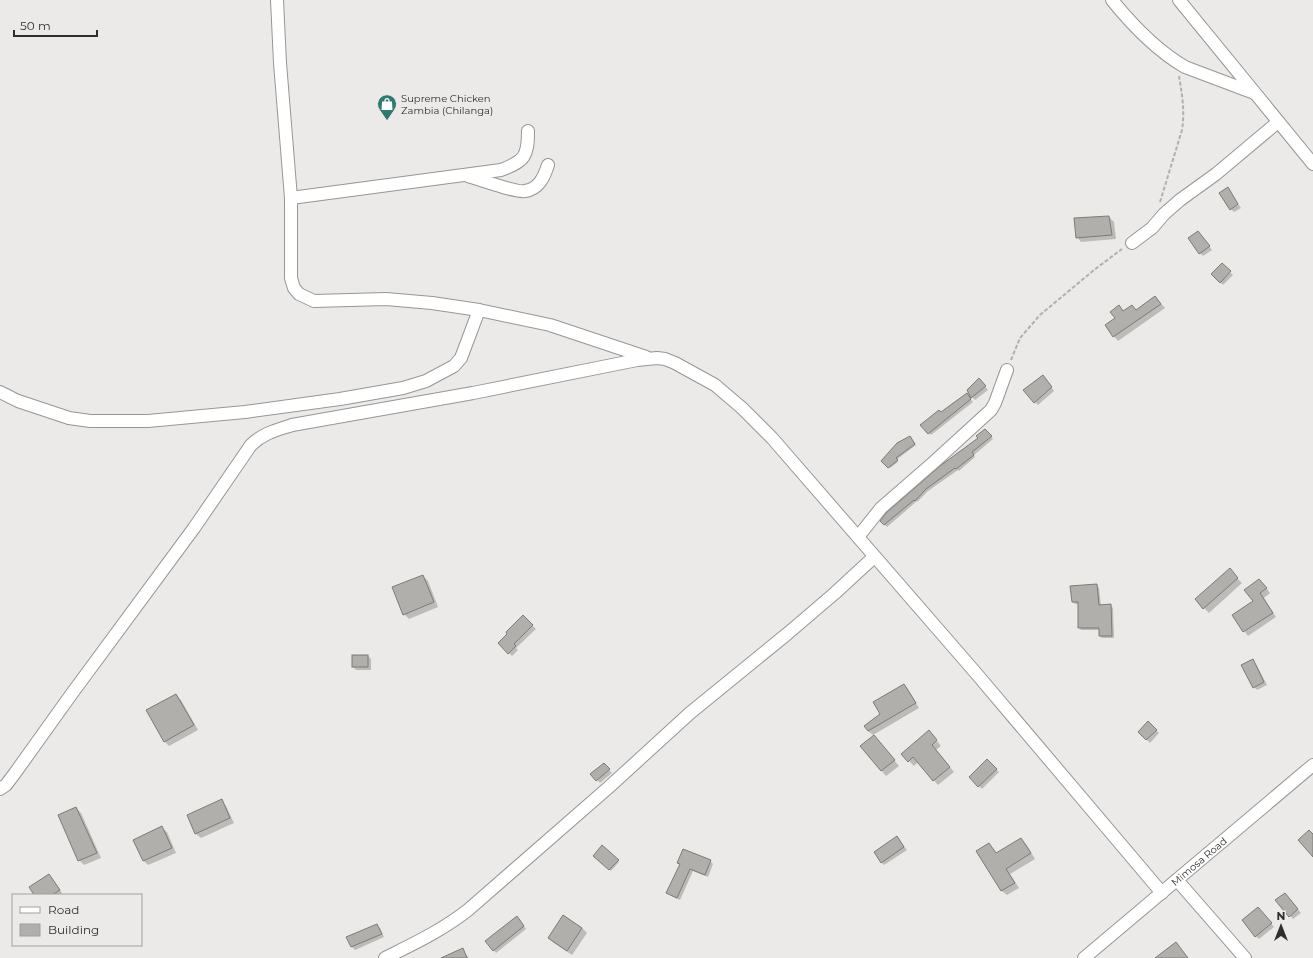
<svg xmlns="http://www.w3.org/2000/svg" width="1313" height="958" viewBox="0 0 1313 958" font-family="Montserrat,sans-serif">
	<rect width="100%" height="100%" fill="#eceae8"/>
	<!-- shadow -->
	<g fill="#0003">
		<path d="M1230 192 1241 208 1234 212 1231 209Z"/>
		<path d="M1109 217 1114 222 1116 239 1081 242 1077 237Z"/>
		<path d="M1201 235 1212 250 1203 256 1200 253Z"/>
		<path d="M1222 265 1233 275 1223 285 1212 274Z"/>
		<path d="M1155 297 1165 308 1118 341 1106 326 1116 319 1119 307 1124 311H1137Z"/>
		<path d="M1045 379 1054 391 1038 405 1035 402Z"/>
		<path d="M982 383 988 390 975 400 972 397Z"/>
		<path d="M969 397 973 402 931 435 922 425Z"/>
		<path d="M985 430 993 439 974 455 975 457 959 471 958 470 928 491 917 502V501L887 527 885 525 882 521 979 438Z"/>
		<path d="M909 438 916 445 896 460 898 462 890 468 882 461Z"/>
		<path d="M1234 575 1242 583 1209 613 1204 608Z"/>
		<path d="M423 576 428 581 438 607 409 619 404 614Z"/>
		<path d="M1096 585 1099 588 1101 606 1110 605 1113 608 1114 638H1102L1100 636V630H1081L1079 627V604H1075L1073 602Z"/>
		<path d="M1264 585 1270 593 1264 598 1276 617 1248 636 1233 616 1254 601Z"/>
		<path d="M523 616 536 629 516 648 518 650 512 656 499 643Z"/>
		<path d="M368 656 371 659V670H356L353 667Z"/>
		<path d="M1253 660 1256 664 1267 685 1257 690 1254 687Z"/>
		<path d="M904 685 908 689 919 708 873 735 868 731Z"/>
		<path d="M176 695 181 700 198 730 169 746 164 741Z"/>
		<path d="M1148 723 1159 733 1150 743 1139 732Z"/>
		<path d="M934 737 941 746 936 750 954 772 938 785 918 762 914 766 909 761Z"/>
		<path d="M878 741 899 766 886 776 861 746Z"/>
		<path d="M987 761 999 772 982 789 970 777Z"/>
		<path d="M604 764 612 773 600 783 592 774Z"/>
		<path d="M221 801 226 806 234 823 201 838 196 834 188 816Z"/>
		<path d="M76 808 81 813 101 858 84 865 79 860Z"/>
		<path d="M162 828 167 832 176 853 148 865 143 860Z"/>
		<path d="M897 838 907 850 884 865 881 862Z"/>
		<path d="M1021 839 1026 844 1035 859 1010 874 1019 888 1007 895 1002 891 978 851 989 844 997 854Z"/>
		<path d="M602 847 619 862 611 871 594 856Z"/>
		<path d="M710 861 713 864 708 877 693 871 680 900 671 896 668 893 680 865 679 863Z"/>
		<path d="M52 878 62 893 59 895H35Z"/>
		<path d="M1288 897 1301 913 1293 919 1277 900Z"/>
		<path d="M1261 911 1274 927 1259 939 1256 936Z"/>
		<path d="M564 916 582 928 587 933 572 955 554 943 549 938Z"/>
		<path d="M520 920 526 929 496 953 494 950Z"/>
		<path d="M377 925 380 928 384 937 355 950 352 947 347 937Z"/>
		<path d="M462 950 469 958H443Z"/>
	</g>
	<!-- building -->
	<g fill="#b0afac" stroke="#7c7b78">
		<path d="M1228 187 1238 204 1230 210 1219 193Z"/>
		<path d="M1109 216 1112 235 1076 238 1074 218Z"/>
		<path d="M1198 231 1210 246 1199 254 1188 238Z"/>
		<path d="M1222 263 1231 271 1220 283 1211 274Z"/>
		<path d="M1155 296 1161 304 1113 337 1105 325 1115 318 1110 312 1119 305 1123 311 1132 305 1136 310Z"/>
		<path d="M1043 375 1052 387 1034 403 1023 390Z"/>
		<path d="M979 378 986 386 971 398 967 390Z"/>
		<path d="M967 393 971 399 928 434 920 425 939 410 941 412Z"/>
		<path d="M985 429 992 436 972 452 974 455 956 469 955 468 926 489 915 501 914 500 884 525 880 521 886 513 940 466 978 438 976 436Z"/>
		<path d="M910 436 915 444 896 458 898 460 888 468 881 461 897 443Z"/>
		<path d="M1230 568 1238 578 1203 609 1195 599Z"/>
		<path d="M423 575 434 602 403 615 392 587Z"/>
		<path d="M1259 579 1267 588 1260 593 1273 613 1243 632 1232 615 1253 601 1244 590Z"/>
		<path d="M1097 584 1099 605 1111 604 1112 636H1099V628H1078V602H1072L1070 586Z"/>
		<path d="M523 615 533 625 514 644 516 646 508 654 498 643 507 634 506 632Z"/>
		<rect x="352" y="655" width="16" height="12"/>
		<path d="M1253 659 1264 682 1253 688 1241 665Z"/>
		<path d="M904 684 916 703 868 731 864 726 880 714 873 702Z"/>
		<path d="M176 694 194 725 164 742 146 710Z"/>
		<path d="M1148 721 1157 730 1146 740 1138 732Z"/>
		<path d="M929 730 937 740 932 745 950 767 933 781 913 757 908 762 901 754Z"/>
		<path d="M874 735 895 760 881 771 860 746Z"/>
		<path d="M987 759 997 769 978 787 969 777Z"/>
		<path d="M604 763 610 769 596 781 590 774Z"/>
		<path d="M222 799 230 818 195 834 187 815Z"/>
		<path d="M76 807 97 853 78 861 58 815Z"/>
		<path d="M162 826 172 848 143 861 133 840Z"/>
		<path d="M1309 830 1313 834V857L1298 840Z"/>
		<path d="M897 836 904 847 881 863 874 852Z"/>
		<path d="M1021 838 1031 853 1006 869 1015 883 1001 891 976 851 989 843 996 853Z"/>
		<path d="M602 845 619 860 609 870 593 856Z"/>
		<path d="M683 849 711 860 705 875 690 869 677 898 666 893 680 864 677 863Z"/>
		<path d="M49 874 60 890 52 895H34L29 887Z"/>
		<path d="M1285 893 1298 909 1289 917 1275 900Z"/>
		<path d="M1258 907 1272 923 1255 937 1242 920Z"/>
		<path d="M563 915 582 928 567 951 548 938Z"/>
		<path d="M517 916 524 926 493 951 485 941Z"/>
		<path d="M377 924 382 934 351 947 346 937Z"/>
		<path d="M1176 942 1188 958H1155Z"/>
		<path d="M463 948 467 958H441Z"/>
	</g>
	<g fill="none" stroke-linecap="round" stroke-linejoin="round">
		<defs>
			<g id="minor">
				<path d="M277 0 280 63 291 198V278L294 288 299 294 314 301 386 299 432 303 479 310 550 325 646 357"/>
				<path d="M1112 0C1133 26 1156 50 1185 67L1254 93"/>
				<path d="M1179 0 1313 164"/>
				<path d="M468 176C478 179 517 193 525 191 539 189 544 177 548 165"/>
				<path d="M291 198 501 170C525 161 528 156 528 131"/>
				<path d="M1132 243 1152 228 1164 214 1180 200 1216 174 1278 122"/>
				<path d="M0 392 18 401 69 418 90 421H148L245 412 340 399 403 388 426 381 454 366 461 358 479 310"/>
				<path d="M858 537 881 508 934 462 991 410 995 403 1007 370"/>
				<path d="M0 789 6 785 15 773 73 692 194 528 251 445C263 433 277 430 292 425L473 393 637 360 657 358 665 359 675 363 715 385 742 408 772 438 975 672 1162 893"/>
				<path d="M1177 880 1245 958"/>
				<path d="M385 958C415 943 441 931 468 910L609 787 690 713 787 634 835 593 874 557"/>
				<path id="s1" d="M1084 958 1313 765"/>
			</g>
		</defs>
		<!-- minor casing -->
		<use href="#minor" stroke="#989694" stroke-width="14"/>
		<!-- path -->
		<g stroke="#b1b0ae" stroke-width="2" stroke-dasharray="4 2" stroke-linecap="butt">
			<path d="M1160 202 1182 130C1185 111 1182 94 1179 76"/>
			<path d="M1011 360 1020 338 1040 315 1094 270 1122 249"/>
		</g>
		<!-- minor -->
		<use href="#minor" stroke="#fff" stroke-width="12"/>
	</g>
	<!-- icons -->
	<defs>
		<symbol id="shop-pin" viewBox="-11 -11 22 30"><path d="M0 17L-7.5 6A9.5 9.5 0 1 1 7.5 6Z" fill="#307870" stroke="#eceae8"/><path d="M-5-2.5h2.3a2.7 3.5 0 0 1 5.4 0H5L5.5 6h-11ZM-1.5-2.5h3a1.5 2.3 0 0 0-3 0Z" fill="#fff"/></symbol>
	</defs>
	<g fill-rule="evenodd">
		<use href="#shop-pin" x="376" y="93" width="22" height="30"/>
	</g>
	<g text-anchor="middle" dominant-baseline="central" stroke-width="3" stroke-linejoin="round" paint-order="stroke">
		<!-- poi labels -->
		<g font-size="10" fill="#2f2e2d" stroke="#eceae8" text-anchor="start">
			<text x="401" y="98">Supreme Chicken<tspan x="401" dy="12">Zambia (Chilanga)</tspan></text>
		</g>
		<!-- street labels -->
		<g font-size="10" fill="#2f2e2d" stroke="#eceae8">
			<text stroke="none"><textPath href="#s1" startOffset="150">Mimosa Road</textPath></text>
		</g>
	</g>
	<!-- legend -->
	<rect x="12" y="894" width="130" height="52" fill="#eceae8" stroke="#a09f9d"/>
	<rect x="20" y="907" width="20" height="6" fill="#ffffff" stroke="#a09f9d"/>
	<text x="48" y="914" font-size="12" fill="#2f2e2d">Road</text>
	<rect x="20" y="924" width="20" height="12" fill="#b0afac" stroke="#a09f9d"/>
	<text x="48" y="934" font-size="12" fill="#2f2e2d">Building</text>
	<!-- north arrow -->
	<g transform="translate(1281 926)" stroke="#eceae8" stroke-width="3" paint-order="stroke">
	<path d="M0-3L7 15L0 10L-7 15Z" fill="#2f2e2d"/>
	<text y="-6" font-size="11" font-weight="bold" text-anchor="middle" fill="#2f2e2d">N</text>
	</g>
	<!-- scale -->
	<path d="M14 30v6h83v-6" fill="none" stroke="#2f2e2d" stroke-width="2"/>
	<text x="20" y="30" font-size="12" fill="#2f2e2d" stroke="#eceae8" stroke-width="3" paint-order="stroke">50 m</text>
</svg>
